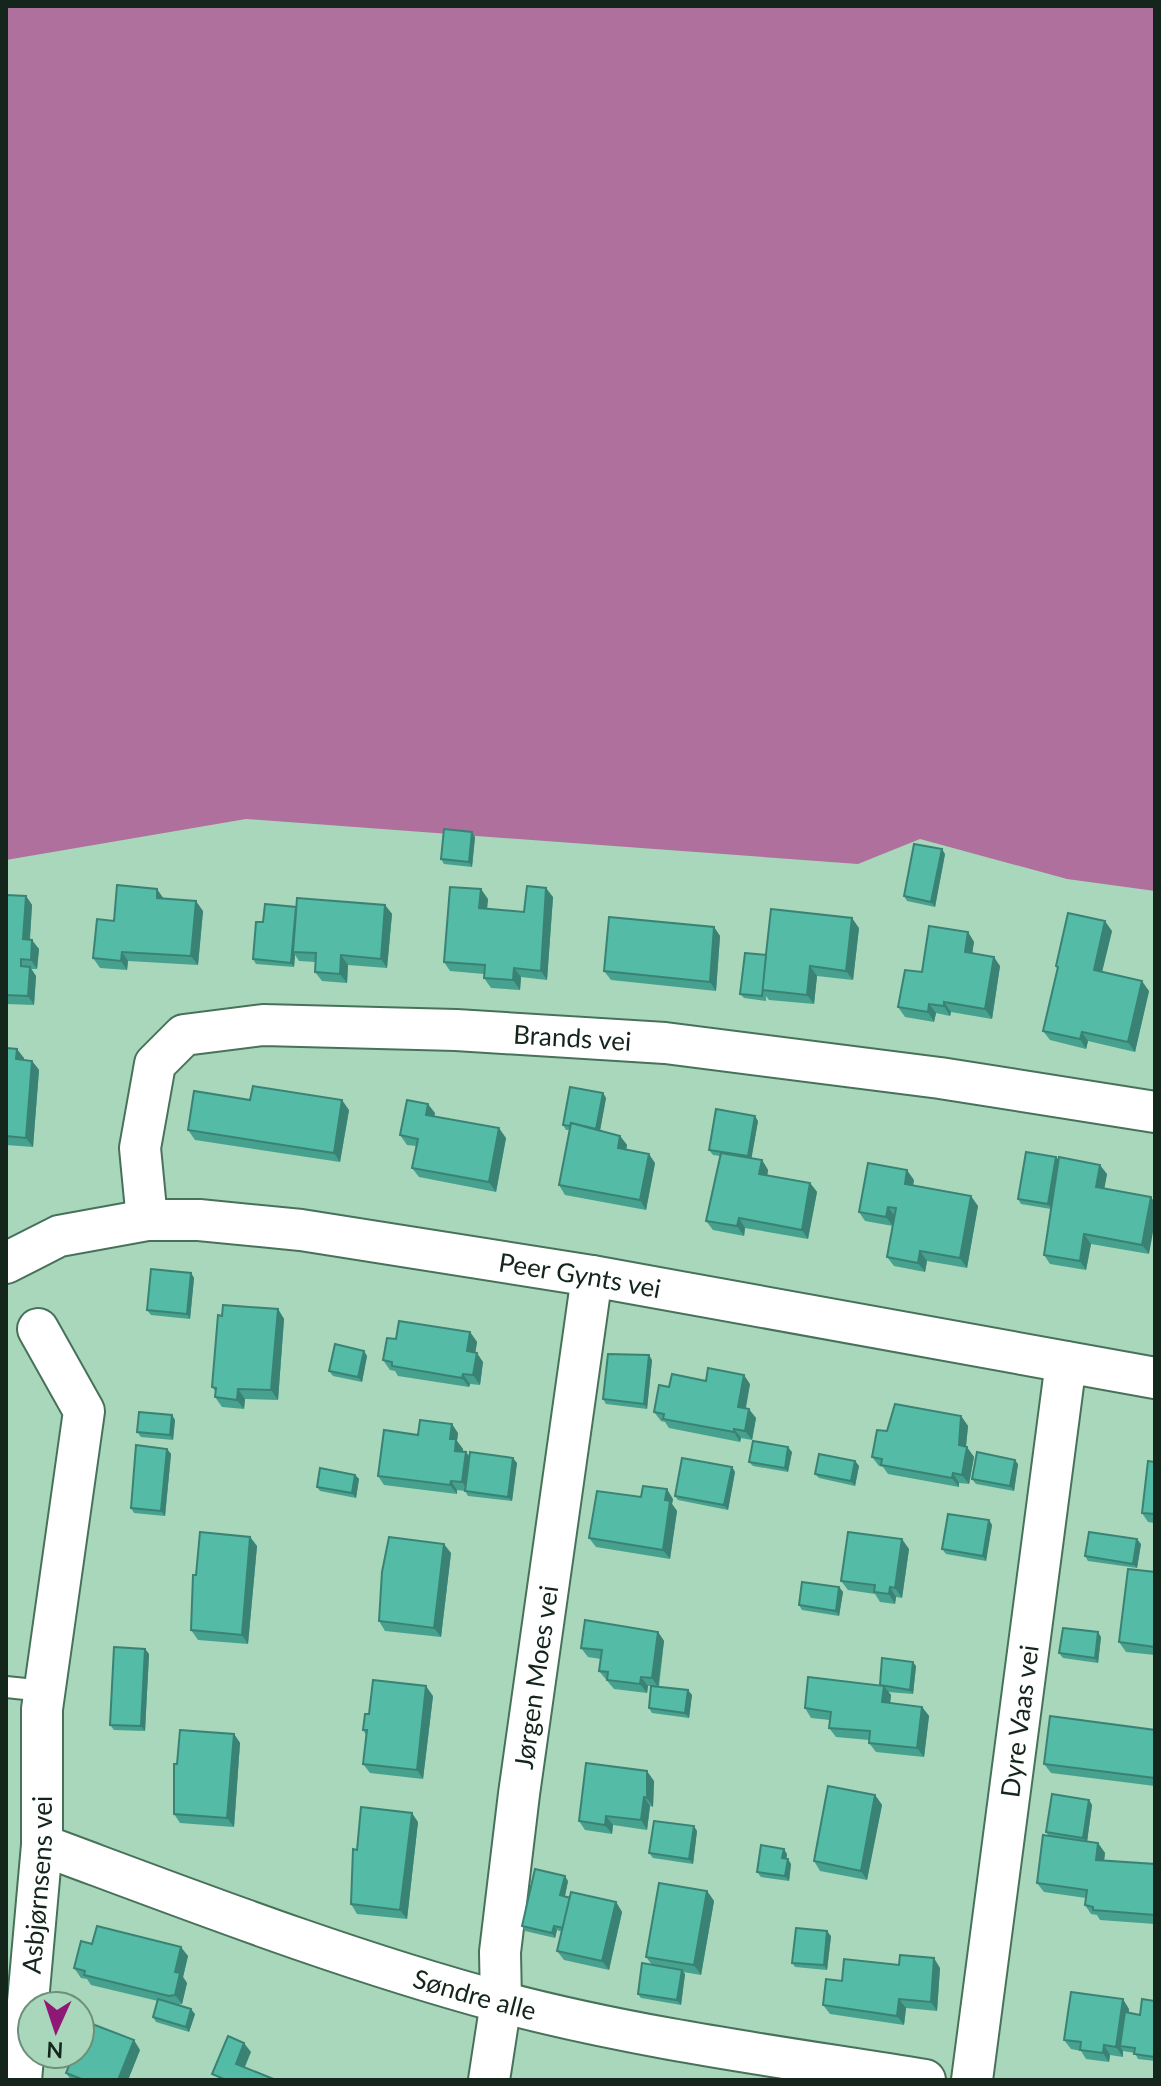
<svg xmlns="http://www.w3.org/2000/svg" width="1161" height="2086" viewBox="0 0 1161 2086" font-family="Lato,sans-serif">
	<rect width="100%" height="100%" fill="#a9d7bb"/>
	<!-- forest -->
	<path fill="#b0709e" d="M6 6H1155V891L1067 879 920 839 858 864 246 819 6 860Z"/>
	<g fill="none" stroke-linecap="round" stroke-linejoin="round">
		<defs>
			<path id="lane" d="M6 1687 45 1691"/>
			<g id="street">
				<path id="s1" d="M147 1220 140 1148 155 1064 184 1035 263 1025 456 1030 665 1043 940 1078 1155 1112"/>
				<path id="s2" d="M6 1263 59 1236 147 1220H199L301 1230 592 1276 1155 1378"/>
				<path id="s3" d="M42 1845C193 1901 345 1960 501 2002 640 2039 783 2057 925 2080"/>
				<path id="s4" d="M21 2080 42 1845V1709L84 1411 38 1329"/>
				<path id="s5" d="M489 2080 501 2002 500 1952 519 1794 592 1276"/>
				<path id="s6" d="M972 2080 1066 1362"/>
			</g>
		</defs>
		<!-- lane casing -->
		<use href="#lane" stroke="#477259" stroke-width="24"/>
		<!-- street casing -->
		<use href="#street" stroke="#477259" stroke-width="44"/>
		<!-- lane -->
		<use href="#lane" stroke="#fff" stroke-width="20"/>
		<!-- street -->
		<use href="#street" stroke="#fff" stroke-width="40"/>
	</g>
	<!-- wall -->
	<g fill="#47a18f">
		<path d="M475 837 472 867 444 864 441 859Z"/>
		<path d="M945 854 935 907 907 901 904 896Z"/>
		<path d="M6 895 26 896 32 905 30 940 39 949 37 969H31L36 976 34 1005 6 1004Z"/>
		<path d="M553 897 547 980 521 977 520 990 491 988 484 978V974L450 971 444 962 488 899 487 909 524 912Z"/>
		<path d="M164 898 203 911 198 965 128 961 127 970 100 968 93 958 114 921Z"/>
		<path d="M385 905 392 914 387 968 348 965 347 983 322 981 315 972 316 962 299 961 295 955 294 967 256 964 253 959 263 922 296 907Z"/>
		<path d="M714 927 720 936 716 991 611 980 604 971Z"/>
		<path d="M859 928 853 980 817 976 814 1004 769 1000 766 996V1001L744 998 740 994 766 955Z"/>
		<path d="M1112 931 1102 972 1149 991 1135 1052 1088 1041 1086 1049 1050 1040 1043 1031 1058 970 1056 966Z"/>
		<path d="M968 932 974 942 972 953 1000 966 992 1019 951 1012 950 1016 936 1013 934 1022 905 1017 898 1007 922 972Z"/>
		<path d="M6 1048 24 1058V1060L32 1061 39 1070 33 1147 6 1145Z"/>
		<path d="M603 1093 606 1098 600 1130 620 1136 627 1145 626 1149 655 1163 646 1210 565 1195 559 1185 570 1130H566L563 1125Z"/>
		<path d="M349 1110 340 1162 195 1140 188 1130Z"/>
		<path d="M435 1113 434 1116 506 1138 496 1192 419 1177 412 1168 416 1146 407 1145 400 1135Z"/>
		<path d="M758 1121 751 1159 762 1160 768 1170 767 1176 810 1183 817 1192 808 1239 745 1228 744 1236 713 1230 706 1221 720 1156 713 1155 709 1150Z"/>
		<path d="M1056 1157 1059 1160 1107 1174 1104 1188 1149 1254 1091 1244 1086 1270 1050 1264 1044 1255 1051 1209 1021 1204 1018 1199Z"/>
		<path d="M914 1180 913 1186 978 1206 967 1268 927 1261 925 1272 894 1266 887 1257 893 1226 865 1221 859 1212Z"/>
		<path d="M191 1273 194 1278 190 1319 151 1315 147 1310Z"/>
		<path d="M278 1309 284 1319 278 1400 245 1399 244 1409 222 1407 215 1397 216 1392 212 1387 222 1316Z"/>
		<path d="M470 1332 477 1342 475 1353 483 1362 480 1385 470 1384 469 1387 398 1376 395 1371 390 1370 383 1360 396 1339Z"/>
		<path d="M364 1351 367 1356 362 1382 333 1376 329 1371Z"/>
		<path d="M652 1360 647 1409 606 1404 603 1399Z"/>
		<path d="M706 1381 750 1384 746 1408 756 1418 752 1440 741 1438 740 1442 669 1428 665 1422 661 1421 654 1412 669 1387Z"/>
		<path d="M172 1415 175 1420 173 1440 141 1437 137 1432Z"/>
		<path d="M961 1416 968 1426 966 1447 974 1457 969 1484 959 1483V1487L888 1474 883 1467 879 1466 872 1457 887 1431Z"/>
		<path d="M458 1433 457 1441 463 1449 462 1452 470 1457 517 1463 512 1501 468 1496 465 1491 457 1490V1494L384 1485 378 1476 418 1435Z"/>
		<path d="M167 1449 171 1454 165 1516 134 1513 131 1508Z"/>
		<path d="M792 1452 788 1472 753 1466 749 1462Z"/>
		<path d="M855 1461 859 1466 855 1486 819 1478 815 1474Z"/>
		<path d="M1155 1462V1523L1148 1522 1142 1513Z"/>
		<path d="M1018 1464 1014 1491 976 1484 972 1479Z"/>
		<path d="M732 1467 735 1472 728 1510 678 1500 675 1496Z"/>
		<path d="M355 1475 359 1479 356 1498 320 1491 317 1487Z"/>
		<path d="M641 1497 673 1499 672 1504 677 1511 670 1559 596 1547 589 1538Z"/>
		<path d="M989 1520 992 1525 986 1561 946 1554 942 1549Z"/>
		<path d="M250 1537 257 1546 248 1644 198 1640 191 1630 196 1575Z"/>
		<path d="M1141 1544 1137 1568 1088 1561 1085 1556Z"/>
		<path d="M909 1549 902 1598 896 1597 895 1604 880 1602 875 1594 848 1590 841 1581Z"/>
		<path d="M451 1553 441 1637 385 1631 379 1621Z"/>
		<path d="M1155 1572V1655L1126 1652 1119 1642Z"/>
		<path d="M839 1587 843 1592 839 1616 802 1610 799 1605Z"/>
		<path d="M658 1632 664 1641 659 1687 692 1695 689 1718 652 1713 649 1708 651 1686H648L647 1693 614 1689 599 1671 601 1659 588 1657 581 1648Z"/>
		<path d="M1101 1637 1098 1663 1063 1658 1059 1653Z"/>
		<path d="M145 1649 149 1654 145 1731 114 1730 110 1725Z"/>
		<path d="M916 1666 913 1694 888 1692 891 1695 890 1703 922 1707 929 1716 924 1757 876 1752 869 1743V1740L836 1737 829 1728 830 1720 811 1718 805 1708 880 1685Z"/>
		<path d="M433 1696 423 1779 370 1773 363 1764 366 1735 363 1730 369 1714Z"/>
		<path d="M1155 1730V1786L1051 1773 1044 1764Z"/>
		<path d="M234 1734 240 1743 234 1827 180 1823 174 1814 177 1764Z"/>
		<path d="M654 1781 653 1807 650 1806 647 1830 613 1825 612 1834 585 1830 579 1821Z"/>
		<path d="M875 1795 882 1805 867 1880 820 1871 814 1861Z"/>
		<path d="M1089 1800 1092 1805 1087 1842 1098 1843 1105 1853 1104 1860 1155 1864V1924L1100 1920 1097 1915 1091 1914 1085 1905 1086 1898 1044 1892 1037 1883 1049 1836 1046 1832Z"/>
		<path d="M418 1822 407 1919 357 1914 351 1904 357 1850Z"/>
		<path d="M697 1831 693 1864 653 1858 649 1853Z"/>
		<path d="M787 1854 786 1859 791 1864 789 1881 761 1877 757 1872Z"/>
		<path d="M568 1881 565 1896 616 1902 622 1912 609 1970 564 1960 557 1951 562 1932 557 1930 555 1938 525 1931 522 1926Z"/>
		<path d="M707 1891 714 1901 701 1975 683 1972 685 1974 681 2005 641 1998 638 1994 652 1965 646 1957Z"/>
		<path d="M831 1936 827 1970 795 1967 792 1963Z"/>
		<path d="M92 1944 188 1956 183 1977 187 1983 182 2004 178 2005 195 2014 189 2032 156 2022 153 2017 158 2001 91 1985 87 1979 81 1978 74 1968Z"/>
		<path d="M899 1965 940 1968 937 2011 906 2008 904 2025 830 2014 823 2005 842 1981Z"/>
		<path d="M1155 2001V2061L1138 2059 1135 2053 1123 2051V2057L1110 2055 1109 2062 1086 2059 1081 2051 1071 2049 1064 2040 1129 2009V2013L1140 2015Z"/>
		<path d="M140 2050 128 2080H71L66 2073Z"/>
	</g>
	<!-- shaded-wall -->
	<g fill="#3a8374">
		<path d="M472 832 475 837 472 867 469 862Z"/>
		<path d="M942 849 945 854 935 907 931 902Z"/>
		<path d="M546 888 553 897 547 980 541 971Z"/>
		<path d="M157 889 164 899 157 898Z"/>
		<path d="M481 889 488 899 486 917 479 908Z"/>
		<path d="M26 896 32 905 29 949 23 939Z"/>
		<path d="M196 901 203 911 198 965 191 956Z"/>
		<path d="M385 905 392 914 387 968 381 959Z"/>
		<path d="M296 907 293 952 295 955 294 967 291 963Z"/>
		<path d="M852 918 859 928 853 980 846 971Z"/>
		<path d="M1105 921 1112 931 1100 980 1094 970Z"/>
		<path d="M714 927 720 936 716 991 710 982Z"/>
		<path d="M968 932 974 942 971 961 965 952Z"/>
		<path d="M32 940 39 949 37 969 31 960Z"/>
		<path d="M122 952 128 961 127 970 121 961Z"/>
		<path d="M341 955 348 965 347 983 340 974Z"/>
		<path d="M994 957 1000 966 992 1019 985 1009Z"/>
		<path d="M810 966 817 976 814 1004 807 995Z"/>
		<path d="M30 967 36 976 34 1005 28 996Z"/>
		<path d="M514 968 521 977 520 990 513 980Z"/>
		<path d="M1142 981 1149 991 1135 1052 1128 1042Z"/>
		<path d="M944 1002 951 1012 950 1016 944 1006Z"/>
		<path d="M929 1004 936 1013 934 1022 928 1012Z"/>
		<path d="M1082 1032 1088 1041 1086 1049 1080 1039Z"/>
		<path d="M17 1049 24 1058 23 1069 16 1059Z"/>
		<path d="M32 1061 39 1070 33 1147 26 1138Z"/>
		<path d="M603 1093 606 1098 599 1136 596 1131Z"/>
		<path d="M342 1100 349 1110 340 1162 334 1153Z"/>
		<path d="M428 1104 435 1113 433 1124 426 1115Z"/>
		<path d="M755 1116 758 1121 751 1161 748 1156Z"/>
		<path d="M499 1128 506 1138 496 1192 489 1182Z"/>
		<path d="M620 1136 627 1145 625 1157 618 1148Z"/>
		<path d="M649 1154 655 1163 646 1210 640 1200Z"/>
		<path d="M1056 1157 1060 1162 1052 1209 1048 1204Z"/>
		<path d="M762 1160 768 1170 766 1184 759 1174Z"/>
		<path d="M1100 1165 1107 1174 1103 1196 1096 1187Z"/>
		<path d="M907 1170 914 1180 911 1194 905 1184Z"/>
		<path d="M810 1183 817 1192 808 1239 802 1230Z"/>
		<path d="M971 1196 978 1206 967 1268 960 1258Z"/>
		<path d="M1151 1197 1155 1203V1221L1149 1254 1142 1245Z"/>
		<path d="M888 1207 895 1216 893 1226 886 1217Z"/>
		<path d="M739 1218 745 1228 744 1236 737 1226Z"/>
		<path d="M1084 1234 1091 1244 1086 1270 1080 1261Z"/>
		<path d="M920 1251 927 1261 925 1272 918 1263Z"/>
		<path d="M191 1273 194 1278 190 1319 187 1314Z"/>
		<path d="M278 1309 284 1319 278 1400 271 1390Z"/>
		<path d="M470 1332 477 1342 474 1361 467 1351Z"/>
		<path d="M364 1351 367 1356 362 1382 358 1377Z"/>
		<path d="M477 1353 483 1362 480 1385 473 1375Z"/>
		<path d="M649 1355 652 1360 647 1409 644 1404Z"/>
		<path d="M463 1374 470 1384 469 1387 462 1378Z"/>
		<path d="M744 1375 750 1384 744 1416 738 1407Z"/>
		<path d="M238 1389 245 1399 244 1409 237 1400Z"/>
		<path d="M749 1409 756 1418 752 1440 745 1431Z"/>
		<path d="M172 1415 175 1420 173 1440 170 1435Z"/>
		<path d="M961 1416 968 1426 965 1455 959 1445Z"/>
		<path d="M452 1424 458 1433 457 1441 463 1449 462 1460 455 1451 450 1439Z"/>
		<path d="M734 1429 741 1438 740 1442 734 1432Z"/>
		<path d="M788 1447 792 1452 788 1472 785 1468Z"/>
		<path d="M967 1447 974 1457 969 1484 962 1475Z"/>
		<path d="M167 1449 171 1454 165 1516 161 1511Z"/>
		<path d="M466 1452 473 1461 469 1491 462 1482Z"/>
		<path d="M513 1458 517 1463 512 1501 508 1497Z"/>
		<path d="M1015 1460 1018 1464 1014 1491 1010 1486Z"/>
		<path d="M855 1461 859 1466 855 1486 851 1481Z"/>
		<path d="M732 1467 735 1472 728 1510 724 1505Z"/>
		<path d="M953 1473 959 1483V1487L952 1478Z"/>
		<path d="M355 1475 359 1479 356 1498 352 1493Z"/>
		<path d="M451 1481 457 1490V1494L450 1485Z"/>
		<path d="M667 1489 673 1499 672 1504 677 1511 670 1559 663 1550 665 1500Z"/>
		<path d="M989 1520 992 1525 986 1561 983 1556Z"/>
		<path d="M250 1537 257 1546 248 1644 242 1635Z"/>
		<path d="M902 1539 909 1549 902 1598 895 1588Z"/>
		<path d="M1137 1539 1141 1544 1137 1568 1133 1564Z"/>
		<path d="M444 1544 451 1553 441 1637 434 1628Z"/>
		<path d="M839 1587 843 1592 839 1616 836 1611Z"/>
		<path d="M890 1587 896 1597 895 1604 889 1594Z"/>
		<path d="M658 1632 664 1641 658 1687 652 1678Z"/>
		<path d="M1098 1632 1101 1637 1098 1663 1095 1658Z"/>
		<path d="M145 1649 149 1654 145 1731 141 1726Z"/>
		<path d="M913 1662 916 1666 913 1694 910 1690Z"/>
		<path d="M641 1677 648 1686 647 1693 640 1684Z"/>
		<path d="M426 1686 433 1696 423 1779 417 1770Z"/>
		<path d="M884 1686 891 1695 889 1712 882 1702Z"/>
		<path d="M688 1690 692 1695 689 1718 685 1713Z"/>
		<path d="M922 1707 929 1716 924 1757 917 1748Z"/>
		<path d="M234 1734 240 1743 234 1827 227 1818Z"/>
		<path d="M647 1771 654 1781 653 1807 647 1798Z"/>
		<path d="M875 1795 882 1805 867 1880 861 1871Z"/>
		<path d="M644 1797 650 1806 647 1830 641 1820Z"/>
		<path d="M1089 1800 1092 1805 1087 1842 1083 1838Z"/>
		<path d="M412 1813 418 1822 407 1919 400 1910Z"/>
		<path d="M606 1816 613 1825 612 1834 605 1825Z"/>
		<path d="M694 1826 697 1831 693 1864 689 1859Z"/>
		<path d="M1098 1843 1105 1853 1103 1869 1096 1860Z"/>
		<path d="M784 1849 787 1854 786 1863 782 1858Z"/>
		<path d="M788 1859 791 1864 789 1881 785 1876Z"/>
		<path d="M565 1876 568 1881 564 1900 560 1895Z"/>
		<path d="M707 1891 714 1901 701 1975 694 1965Z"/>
		<path d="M616 1902 622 1912 609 1970 602 1961Z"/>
		<path d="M554 1926 557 1930 555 1938 552 1933Z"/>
		<path d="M827 1931 831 1936 827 1970 824 1965Z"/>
		<path d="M181 1947 188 1956 183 1977 187 1983 182 2004 175 1995V1972Z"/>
		<path d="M934 1958 940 1968 937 2011 931 2002Z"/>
		<path d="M682 1970 685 1974 681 2005 677 2000Z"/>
		<path d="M899 1999 906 2008 904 2025 897 2016Z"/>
		<path d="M1123 1999 1129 2009 1124 2047 1120 2046 1123 2051V2057L1116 2047Z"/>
		<path d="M191 2009 195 2014 189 2032 186 2027Z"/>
		<path d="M134 2040 140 2050 128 2080H118Z"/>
		<path d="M244 2043 251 2052 242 2074 236 2064Z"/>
		<path d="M1104 2045 1110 2055 1109 2062 1103 2053Z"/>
	</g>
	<!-- building -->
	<g fill="#53bba6" stroke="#3a8374" stroke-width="2">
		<path d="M444 829 472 832 469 862 441 859Z"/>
		<path d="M914 844 942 849 931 902 904 896Z"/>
		<path d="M117 885 157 889V898L196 901 191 956 122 952 121 961 93 958 97 919 114 921Z"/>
		<path d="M527 886 546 888 541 971 514 968 513 980 484 978 485 965 444 962 450 887 481 889 479 908 524 912Z"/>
		<path d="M6 895 26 896 23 939 32 940 31 960 21 959V966L30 967 28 996 6 995Z"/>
		<path d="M297 898 385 905 381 959 341 955 340 974 315 972 316 953 293 952Z"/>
		<path d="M265 904 296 907 291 963 253 959 256 922H263Z"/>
		<path d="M771 909 852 918 846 971 810 966 807 995 762 990Z"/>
		<path d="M1068 913 1105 921 1094 970 1142 981 1128 1042 1082 1032 1080 1039 1043 1031 1058 967 1056 966Z"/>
		<path d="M609 917 714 927 710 982 604 971Z"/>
		<path d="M929 926 968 932 965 952 994 957 985 1009 944 1002V1006L929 1004 928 1012 898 1007 905 970 922 972Z"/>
		<path d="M745 953 766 955 762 996 740 994Z"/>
		<path d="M6 1048 17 1049 16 1059 32 1061 26 1138 6 1136Z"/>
		<path d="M253 1086 342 1100 334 1153 188 1130 194 1091 250 1100Z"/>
		<path d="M570 1087 603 1093 596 1129 571 1123 570 1126 563 1125Z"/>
		<path d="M407 1100 428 1104 426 1115 499 1128 489 1182 412 1168 418 1139 400 1135Z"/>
		<path d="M716 1109 755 1116 748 1156 709 1150Z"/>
		<path d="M571 1123 620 1136 618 1148 649 1154 640 1200 559 1185Z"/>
		<path d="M1026 1152 1056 1157 1048 1204 1018 1199Z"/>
		<path d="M721 1153 762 1160 759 1174 810 1183 802 1230 739 1218 737 1226 706 1221Z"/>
		<path d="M1059 1157 1100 1165 1096 1187 1151 1197 1142 1245 1084 1234 1080 1261 1044 1255Z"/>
		<path d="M868 1163 907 1170 905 1184 971 1196 960 1258 920 1251 918 1263 887 1257 896 1208 888 1207 886 1217 859 1212Z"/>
		<path d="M151 1269 191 1273 187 1314 147 1310Z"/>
		<path d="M223 1305 278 1309 271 1390 238 1389 237 1400 215 1397 216 1388 212 1387 218 1315 222 1316Z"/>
		<path d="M399 1321 470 1332 467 1351 477 1353 473 1375 463 1374 462 1378 392 1366V1362L383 1360 387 1338 396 1339Z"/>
		<path d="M335 1344 364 1351 358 1377 329 1371Z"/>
		<path d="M608 1354 649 1355 644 1404 603 1399Z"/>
		<path d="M708 1368 744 1375 738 1407 749 1409 745 1431 734 1429V1432L663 1419 664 1414 654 1412 659 1385 669 1387 672 1374 706 1381Z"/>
		<path d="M895 1404 961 1416 959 1445 967 1447 962 1475 953 1473 952 1478 881 1465 882 1459 872 1457 877 1430 887 1431Z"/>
		<path d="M139 1412 172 1415 170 1435 137 1432Z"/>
		<path d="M420 1420 452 1424 450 1439H456L455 1451 466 1452 462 1482 451 1481 450 1485 378 1476 384 1430 418 1435Z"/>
		<path d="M753 1441 788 1447 785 1468 749 1462Z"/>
		<path d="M136 1445 167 1449 161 1511 131 1508Z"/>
		<path d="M470 1452 513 1458 508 1497 465 1491Z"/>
		<path d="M977 1452 1015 1460 1010 1486 972 1479Z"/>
		<path d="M819 1454 855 1461 851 1481 815 1474Z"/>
		<path d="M682 1458 732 1467 724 1505 675 1496Z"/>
		<path d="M1148 1461 1155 1462V1514L1142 1513Z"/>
		<path d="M320 1468 355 1475 352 1493 317 1487Z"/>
		<path d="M643 1486 667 1489 665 1500 670 1501 663 1550 589 1538 597 1491 641 1497Z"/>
		<path d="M948 1514 989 1520 983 1556 942 1549Z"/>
		<path d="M200 1532 250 1537 242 1635 191 1630 193 1575H196Z"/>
		<path d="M848 1532 902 1539 895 1588 890 1587 889 1594 874 1592 875 1585 841 1581Z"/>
		<path d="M1089 1532 1137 1539 1133 1564 1085 1556Z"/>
		<path d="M389 1537 444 1544 434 1628 379 1621 382 1572Z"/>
		<path d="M1128 1569 1155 1572V1647L1119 1642Z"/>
		<path d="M802 1582 839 1587 836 1611 799 1605Z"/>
		<path d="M585 1620 658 1632 652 1678 641 1677 640 1684 607 1680 608 1672 599 1671 602 1650 581 1648Z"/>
		<path d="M1063 1628 1098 1632 1095 1658 1059 1653Z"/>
		<path d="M114 1647 145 1649 141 1726 110 1725Z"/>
		<path d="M882 1658 913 1662 910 1690 880 1685Z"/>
		<path d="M808 1677 884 1686 882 1702 922 1707 917 1748 869 1743 870 1731 829 1728 831 1712 805 1708Z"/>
		<path d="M373 1680 426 1686 417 1770 363 1764 367 1730H363L365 1714H369Z"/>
		<path d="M651 1686 688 1690 685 1713 649 1708Z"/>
		<path d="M1050 1716 1155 1730V1778L1044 1764Z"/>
		<path d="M180 1730 234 1734 227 1818 174 1814V1764H177Z"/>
		<path d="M586 1763 647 1771V1798L644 1797 641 1820 606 1816 605 1825 579 1821Z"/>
		<path d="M828 1786 875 1795 861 1871 814 1861Z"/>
		<path d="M1052 1794 1089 1800 1083 1838 1046 1832Z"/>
		<path d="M361 1807 412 1813 400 1910 351 1904 353 1849 357 1850Z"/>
		<path d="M654 1821 694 1826 689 1859 649 1853Z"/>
		<path d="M1043 1835 1098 1843 1096 1860 1155 1864V1915L1093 1910V1907L1085 1905 1087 1890 1037 1883Z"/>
		<path d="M761 1845 784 1849 782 1858 788 1859 785 1876 757 1872Z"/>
		<path d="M535 1869 565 1876 560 1895 570 1898 563 1928 554 1926 552 1933 522 1926Z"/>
		<path d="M659 1883 707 1891 694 1965 646 1957Z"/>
		<path d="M571 1892 616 1902 602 1961 557 1951Z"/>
		<path d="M97 1926 181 1947 175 1972 180 1973 175 1995 169 1996 84 1975 85 1971 74 1968 81 1941 92 1944Z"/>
		<path d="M796 1928 827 1931 824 1965 792 1963Z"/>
		<path d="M900 1955 934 1958 931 2002 899 1999 897 2016 823 2005 826 1979 842 1981 844 1959 899 1965Z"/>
		<path d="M642 1963 682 1970 677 2000 638 1994Z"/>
		<path d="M1071 1992 1123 1999 1116 2047 1104 2045 1103 2053 1080 2050 1081 2042 1064 2040Z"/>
		<path d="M158 1999 191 2009 186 2027 153 2017Z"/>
		<path d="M1142 1999 1155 2001V2057L1134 2054 1135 2048 1120 2046 1125 2012 1140 2015Z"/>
		<path d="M87 2022 134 2040 118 2080H84L66 2073 74 2054H80V2039Z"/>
		<path d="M228 2036 244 2043 236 2064 276 2080H223L224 2079 212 2074Z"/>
	</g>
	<g text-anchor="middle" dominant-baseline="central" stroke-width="6" stroke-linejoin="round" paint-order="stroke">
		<!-- street labels -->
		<g font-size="26" fill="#14261c" stroke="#a9d7bb">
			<text stroke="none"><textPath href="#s1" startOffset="588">Brands vei</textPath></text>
			<text stroke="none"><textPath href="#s2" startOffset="586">Peer Gynts vei</textPath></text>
			<text stroke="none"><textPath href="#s5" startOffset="406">Jørgen Moes vei</textPath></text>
			<text stroke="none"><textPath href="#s6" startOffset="362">Dyre Vaas vei</textPath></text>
			<text stroke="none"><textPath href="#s4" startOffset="196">Asbjørnsens vei</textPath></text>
			<text stroke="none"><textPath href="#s3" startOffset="458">Søndre alle</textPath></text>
		</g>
	</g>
	<!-- border -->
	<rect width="1161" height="2086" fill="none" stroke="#14261c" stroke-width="16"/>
	<!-- north arrow -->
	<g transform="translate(56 2030) rotate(183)"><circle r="38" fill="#a9d7bb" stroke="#6d907b" stroke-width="2"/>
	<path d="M0-6L14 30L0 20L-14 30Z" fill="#8f1877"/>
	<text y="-12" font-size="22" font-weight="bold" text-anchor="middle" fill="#14261c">N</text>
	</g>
</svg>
